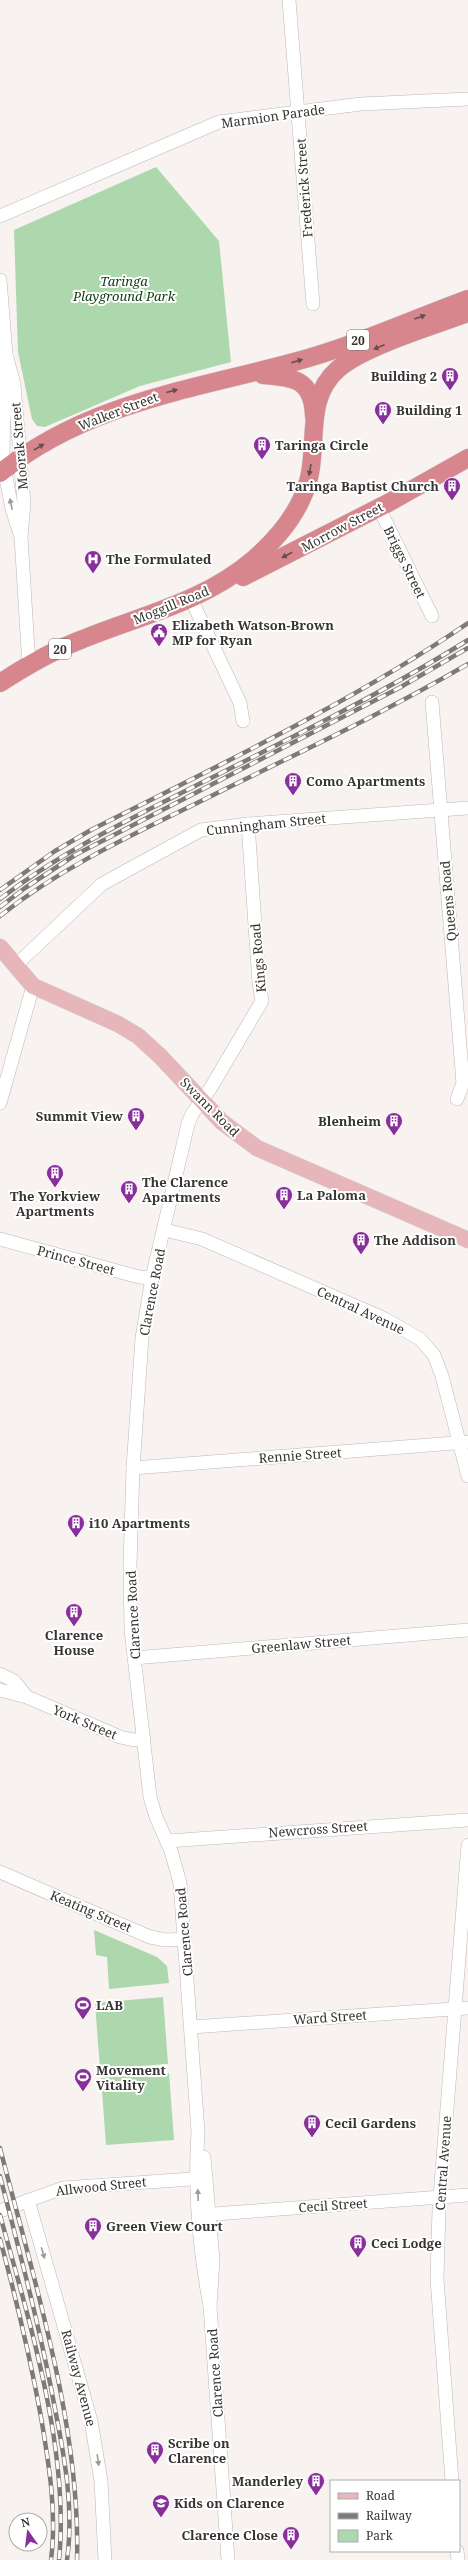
<svg xmlns="http://www.w3.org/2000/svg" width="468" height="2560" viewBox="0 0 468 2560" font-family="'Noto Serif',serif">
	<rect width="100%" height="100%" fill="#f8f3f0"/>
	<!-- green -->
	<g fill="#add7ac">
		<path d="M156 167 219 241 231 362 140 386 45 427 37 426 32 419 18 352 14 230Z"/>
		<path d="M94 1930 157 1957 167 1966 169 1983 109 1989 107 1957 96 1955Z"/>
		<path d="M163 1997 168 2064 100 2069 95 2003Z"/>
		<path d="M169 2073 174 2140 106 2145 101 2078Z"/>
	</g>
	<g fill="none" stroke-linecap="round" stroke-linejoin="round">
		<defs>
			<g id="minor">
				<path d="M289 0 313 304"/>
				<path d="M0 216 219 122 361 104 468 99"/>
				<path d="M0 280 6 355 4 377 3 462 12 509 20 534"/>
				<path d="M6 355 14 384 24 503 21 537 29 666"/>
				<path d="M379 508 432 616"/>
				<path d="M191 599 240 703 243 721"/>
				<path d="M432 702 463 1083 457 1099"/>
				<path d="M15 966 102 884 201 830 248 824 468 808"/>
				<path d="M0 1103 33 986"/>
				<path d="M165 1230 202 1239 385 1319 420 1339 434 1355 442 1376 468 1476"/>
				<path d="M0 1239 139 1277 152 1278"/>
				<path d="M133 1468 468 1442"/>
				<path d="M134 1658 468 1630"/>
				<path d="M0 1674 14 1681 27 1697"/>
				<path d="M0 1690 27 1697 120 1737 134 1740 144 1739"/>
				<path d="M168 1841 468 1820"/>
				<path d="M0 1872 150 1937 166 1940 185 1939"/>
				<path d="M191 2027 468 2008"/>
				<path d="M204 2157 213 2260 210 2306 228 2560"/>
				<path d="M28 2200 91 2421 101 2481 105 2560"/>
				<path d="M0 2211 63 2188 206 2178"/>
				<path d="M201 2215 468 2195"/>
				<path d="M210 2306C199 2249 194 2190 198 2132L180 1883 171 1851 156 1817 150 1797 131 1630 130 1565 133 1468 142 1338 152 1278 188 1124 192 1114 210 1089 262 1001 259 983 248 824"/>
				<path d="M452 2481 437 2279 439 2209 468 1845"/>
				<path d="M457 2551 458 2560"/>
			</g>
			<path id="major" d="M0 947 33 986 118 1024 138 1036 160 1056 222 1122 257 1148 468 1240"/>
			<g id="highway">
				<path d="M263 375C293 377 313 379 314 416"/>
				<path d="M0 473C87 403 191 390 294 362 354 346 411 320 468 299"/>
				<path d="M243 577 388 503 468 458"/>
				<path d="M0 683C26 666 54 650 83 639 142 615 204 602 254 559 279 537 301 511 309 478 318 441 305 398 338 369 365 346 433 326 468 313"/>
			</g>
		</defs>
		<!-- minor casing -->
		<use href="#minor" stroke="#bdb8b5" stroke-width="14"/>
		<!-- major casing -->
		<use href="#major" stroke="#cfcfce" stroke-width="17"/>
		<!-- highway casing -->
		<use href="#highway" stroke="#cfcfce" stroke-width="19"/>
		<!-- minor -->
		<use href="#minor" stroke="#fff" stroke-width="13"/>
		<!-- major -->
		<use href="#major" stroke="#e7b6bb" stroke-width="16"/>
		<!-- highway -->
		<use href="#highway" stroke="#d7868d" stroke-width="18"/>
		<defs>
			<g id="rail">
				<path d="M0 890 55 851 91 830C219 765 349 704 468 623"/>
				<path d="M0 899C62 851 132 818 201 783 291 738 383 693 468 640"/>
				<path d="M0 907 25 888 75 855 399 688 468 648"/>
				<path d="M0 916C58 870 125 838 191 806 283 760 379 716 468 664"/>
				<path d="M0 2148C33 2277 81 2427 77 2560"/>
				<path d="M0 2176C20 2254 41 2331 55 2409 65 2459 74 2510 67 2560"/>
				<path d="M0 2215C29 2320 70 2451 59 2560"/>
				<path d="M0 2239C16 2298 30 2357 41 2417 49 2465 57 2512 51 2560"/>
			</g>
		</defs>
		<!-- rail casing -->
		<use href="#rail" stroke="#7d7a77" stroke-width="4.5"/>
		<!-- rail -->
		<use href="#rail" stroke="#fff" stroke-width="3" stroke-dasharray="9" stroke-linecap="butt"/>
	</g>
	<!-- one-way arrows -->
	<defs><path id="oneway-solid" d="M-6-.8H1V-3.2L6.5 0L1 3.2V.8H-6Z"/></defs>
	<g fill="#674d4e">
		<use href="#oneway-solid" transform="translate(420 317) rotate(-20)"/>
		<use href="#oneway-solid" transform="translate(379 347) rotate(158)"/>
		<use href="#oneway-solid" transform="translate(297 361) rotate(-16)"/>
		<use href="#oneway-solid" transform="translate(172 391) rotate(-15)"/>
		<use href="#oneway-solid" transform="translate(39 447) rotate(-31)"/>
		<use href="#oneway-solid" transform="translate(310 470) rotate(100)"/>
		<use href="#oneway-solid" transform="translate(287 555) rotate(152)"/>
	</g>
	<g fill="#9b9a99">
		<use href="#oneway-solid" transform="translate(11 504) rotate(-102)"/>
		<use href="#oneway-solid" transform="translate(198 2195) rotate(-92)"/>
		<use href="#oneway-solid" transform="translate(43 2253) rotate(74)"/>
		<use href="#oneway-solid" transform="translate(98 2460) rotate(82)"/>
	</g>
	<!-- icons -->
	<defs>
		<symbol id="building-pin" viewBox="-11 -11 22 30"><path d="M0 17L-7.5 6A9.5 9.5 0 1 1 7.5 6Z" fill="#882f9b" stroke="#fff"/><path d="M-4-6H4V6H1V3H-1V6H-4ZM-2.5-4.3h1.7v1.8h-1.7ZM.8-4.3h1.7v1.8H.8ZM-2.5-1h1.7V.8h-1.7ZM.8-1h1.7V.8H.8Z" fill="#fff"/></symbol>
		<symbol id="hospital-pin" viewBox="-11 -11 22 30"><path d="M0 17L-7.5 6A9.5 9.5 0 1 1 7.5 6Z" fill="#882f9b" stroke="#fff"/><path d="M-5-5h3v3.5h4V-5h3V5h-3V1.5h-4V5h-3Z" fill="#fff"/></symbol>
		<symbol id="civic-pin" viewBox="-11 -11 22 30"><path d="M0 17L-7.5 6A9.5 9.5 0 1 1 7.5 6Z" fill="#882f9b" stroke="#fff"/><path d="M-.6-6.5H3V-4.5H.6V-3L4-1V1h2V6H-6V1h2V-1L-.6-3ZM-1.2 2.5V6h2.4V2.5Z" fill="#fff"/></symbol>
		<symbol id="stadium-pin" viewBox="-11 -11 22 30"><path d="M0 17L-7.5 6A9.5 9.5 0 1 1 7.5 6Z" fill="#882f9b" stroke="#fff"/><path d="M0-5a6.5 5 0 1 0 0 10a6.5 5 0 1 0 0-10ZM-3.5-1.8h7v3.6h-7Z" fill="#fff"/></symbol>
		<symbol id="school-pin" viewBox="-11 -11 22 30"><path d="M0 17L-7.5 6A9.5 9.5 0 1 1 7.5 6Z" fill="#882f9b" stroke="#fff"/><path d="M0-5L7-2L0 1L-7-2ZM-4 1L0 2.5L4 1V4Q0 6-4 4Z" fill="#fff"/></symbol>
	</defs>
	<g fill-rule="evenodd">
		<use href="#building-pin" x="440" y="366" width="20" height="27"/>
		<use href="#building-pin" x="373" y="400" width="20" height="27"/>
		<use href="#building-pin" x="252" y="435" width="20" height="27"/>
		<use href="#building-pin" x="442" y="476" width="20" height="27"/>
		<use href="#hospital-pin" x="83" y="549" width="20" height="27"/>
		<use href="#civic-pin" x="149" y="622" width="20" height="27"/>
		<use href="#building-pin" x="283" y="771" width="20" height="27"/>
		<use href="#building-pin" x="126" y="1106" width="20" height="27"/>
		<use href="#building-pin" x="384" y="1111" width="20" height="27"/>
		<use href="#building-pin" x="45" y="1163" width="20" height="27"/>
		<use href="#building-pin" x="119" y="1179" width="20" height="27"/>
		<use href="#building-pin" x="274" y="1185" width="20" height="27"/>
		<use href="#building-pin" x="351" y="1230" width="20" height="27"/>
		<use href="#building-pin" x="66" y="1513" width="20" height="27"/>
		<use href="#building-pin" x="64" y="1602" width="20" height="27"/>
		<use href="#stadium-pin" x="73" y="1995" width="20" height="27"/>
		<use href="#stadium-pin" x="73" y="2067" width="20" height="27"/>
		<use href="#building-pin" x="302" y="2113" width="20" height="27"/>
		<use href="#building-pin" x="83" y="2216" width="20" height="27"/>
		<use href="#building-pin" x="348" y="2233" width="20" height="27"/>
		<use href="#building-pin" x="145" y="2440" width="20" height="27"/>
		<use href="#building-pin" x="306" y="2471" width="20" height="27"/>
		<use href="#school-pin" x="151" y="2493" width="20" height="27"/>
		<use href="#building-pin" x="281" y="2525" width="20" height="27"/>
	</g>
	<g text-anchor="middle" dominant-baseline="central" stroke-width="4" stroke-linejoin="round" paint-order="stroke">
		<!-- shield labels -->
		<g fill="#fff" stroke="#737270" stroke-width="1">
			<rect x="347" y="330" width="22" height="20" rx="3"/>
			<rect x="49" y="639" width="22" height="20" rx="3"/>
		</g>
		<g font-size="12" font-weight="bold" fill="#373533">
			<text x="358" y="340">20</text>
			<text x="60" y="649">20</text>
		</g>
		<!-- street labels -->
		<g font-size="13" fill="#373533" stroke="#fff">
			<text transform="translate(273 116) rotate(-8)">Marmion Parade</text>
			<text transform="translate(304 188) rotate(-94)">Frederick Street</text>
			<text transform="translate(118 411) rotate(-21)">Walker Street</text>
			<text transform="translate(19 446) rotate(-95)">Moorak Street</text>
			<text transform="translate(342 527) rotate(-28)">Morrow Street</text>
			<text transform="translate(405 562) rotate(64)">Briggs Street</text>
			<text transform="translate(171 605) rotate(-22)">Moggill Road</text>
			<text transform="translate(266 824) rotate(-6)">Cunningham Street</text>
			<text transform="translate(448 901) rotate(-95)">Queens Road</text>
			<text transform="translate(258 958) rotate(-95)">Kings Road</text>
			<text transform="translate(210 1107) rotate(45)">Swann Road</text>
			<text transform="translate(76 1260) rotate(15)">Prince Street</text>
			<text transform="translate(152 1292) rotate(-79)">Clarence Road</text>
			<text transform="translate(361 1310) rotate(25)">Central Avenue</text>
			<text transform="translate(300 1455) rotate(-4)">Rennie Street</text>
			<text transform="translate(133 1615) rotate(-93)">Clarence Road</text>
			<text transform="translate(301 1644) rotate(-5)">Greenlaw Street</text>
			<text transform="translate(85 1722) rotate(23)">York Street</text>
			<text transform="translate(318 1829) rotate(-4)">Newcross Street</text>
			<text transform="translate(91 1911) rotate(23)">Keating Street</text>
			<text transform="translate(184 1932) rotate(-95)">Clarence Road</text>
			<text transform="translate(330 2017) rotate(-4)">Ward Street</text>
			<text transform="translate(443 2163) rotate(-86)">Central Avenue</text>
			<text transform="translate(101 2186) rotate(-6)">Allwood Street</text>
			<text transform="translate(333 2205) rotate(-4)">Cecil Street</text>
			<text transform="translate(215 2373) rotate(-94)">Clarence Road</text>
			<text transform="translate(79 2378) rotate(75)">Railway Avenue</text>
		</g>
		<!-- park labels -->
		<g font-size="13" font-style="italic" fill="#104013" stroke="#fff">
			<text x="124" y="281">Taringa<tspan x="124" dy="15">Playground Park</tspan></text>
		</g>
		<!-- poi labels -->
		<g font-size="13" font-weight="bold" fill="#373533" stroke="#fff" text-anchor="start">
			<text x="437" y="376" text-anchor="end">Building 2</text>
			<text x="396" y="410">Building 1</text>
			<text x="275" y="445">Taringa Circle</text>
			<text x="439" y="486" text-anchor="end">Taringa Baptist Church</text>
			<text x="106" y="559">The Formulated</text>
			<text x="172" y="625">Elizabeth Watson-Brown<tspan x="172" dy="15">MP for Ryan</tspan></text>
			<text x="306" y="781">Como Apartments</text>
			<text x="123" y="1116" text-anchor="end">Summit View</text>
			<text x="381" y="1121" text-anchor="end">Blenheim</text>
			<text x="142" y="1182">The Clarence<tspan x="142" dy="15">Apartments</tspan></text>
			<text x="297" y="1195">La Paloma</text>
			<text x="55" y="1196" text-anchor="middle">The Yorkview<tspan x="55" dy="15">Apartments</tspan></text>
			<text x="374" y="1240">The Addison</text>
			<text x="89" y="1523">i10 Apartments</text>
			<text x="74" y="1635" text-anchor="middle">Clarence<tspan x="74" dy="15">House</tspan></text>
			<text x="96" y="2005">LAB</text>
			<text x="96" y="2070">Movement<tspan x="96" dy="15">Vitality</tspan></text>
			<text x="325" y="2123">Cecil Gardens</text>
			<text x="106" y="2226">Green View Court</text>
			<text x="371" y="2243">Ceci Lodge</text>
			<text x="168" y="2443">Scribe on<tspan x="168" dy="15">Clarence</tspan></text>
			<text x="303" y="2481" text-anchor="end">Manderley</text>
			<text x="174" y="2503">Kids on Clarence</text>
			<text x="278" y="2535" text-anchor="end">Clarence Close</text>
		</g>
	</g>
	<!-- legend -->
	<rect x="330" y="2480" width="130" height="72" fill="#ffffff" stroke="#afaead"/>
	<rect x="338" y="2493" width="20" height="6" fill="#e7b6bb" stroke="#afaead"/>
	<text x="366" y="2500" font-size="12" fill="#373533">Road</text>
	<rect x="338" y="2513" width="20" height="6" fill="#7d7a77" stroke="#afaead"/>
	<text x="366" y="2520" font-size="12" fill="#373533">Railway</text>
	<rect x="338" y="2530" width="20" height="12" fill="#add7ac" stroke="#afaead"/>
	<text x="366" y="2540" font-size="12" fill="#373533">Park</text>
	<!-- north arrow -->
	<g transform="translate(28 2532) rotate(346)"><circle r="19" fill="#ffffff" stroke="#afaead"/>
	<path d="M0-3L7 15L0 10L-7 15Z" fill="#882f9b"/>
	<text y="-6" font-size="11" font-weight="bold" text-anchor="middle" fill="#373533">N</text>
	</g>
</svg>
